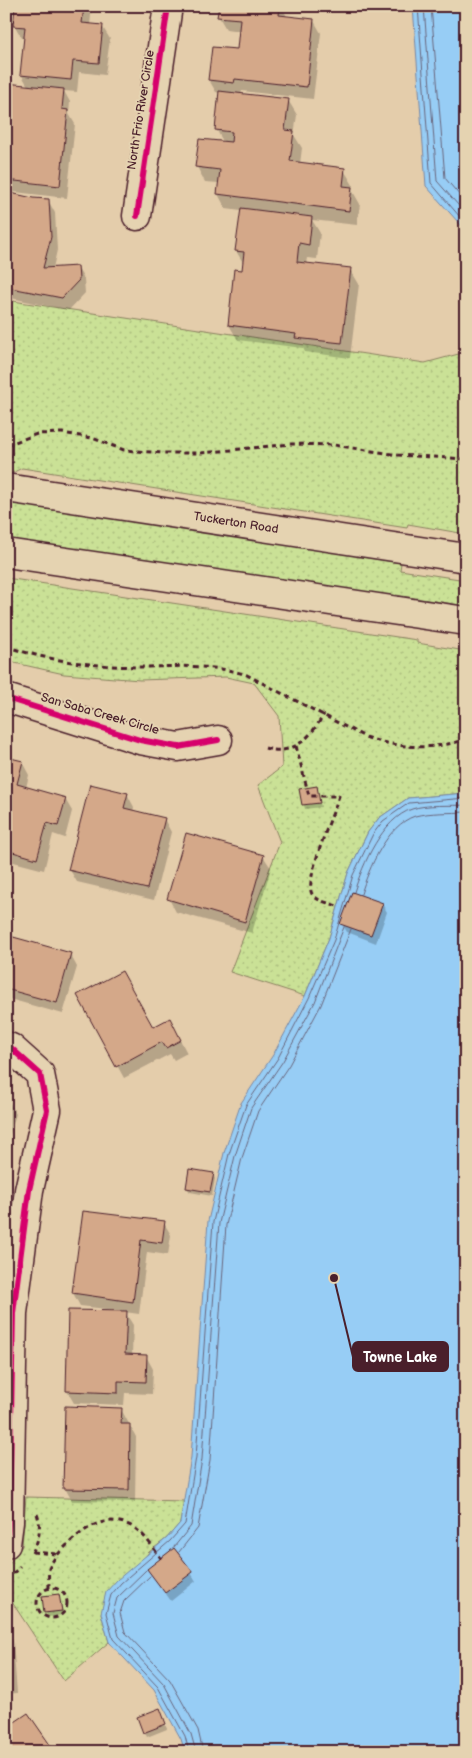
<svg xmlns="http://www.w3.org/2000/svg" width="472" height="1758" viewBox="0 0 472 1758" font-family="'Balsamiq Sans',sans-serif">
	<defs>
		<pattern id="grass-dots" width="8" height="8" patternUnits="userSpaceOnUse" patternTransform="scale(1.25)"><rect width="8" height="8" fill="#cae196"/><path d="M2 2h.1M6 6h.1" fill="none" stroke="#afc181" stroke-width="1.8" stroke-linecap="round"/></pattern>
	</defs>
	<rect width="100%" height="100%" fill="#e4cdab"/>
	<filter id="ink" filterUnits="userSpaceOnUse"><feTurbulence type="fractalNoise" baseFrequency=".02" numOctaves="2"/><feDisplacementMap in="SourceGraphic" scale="10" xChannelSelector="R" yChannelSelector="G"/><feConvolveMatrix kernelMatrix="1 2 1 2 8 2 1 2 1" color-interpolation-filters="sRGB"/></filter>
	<g filter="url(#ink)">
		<!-- grass -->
		<g fill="url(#grass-dots)" stroke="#8a8060">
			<path d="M6 300 425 363 466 352V534L408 524 407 528 22 468 6 476Z"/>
			<path d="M6 502 401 563 400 570 466 580V606L396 595 395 599 6 539Z"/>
			<path d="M6 578 417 640V643L466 651V793L408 798 379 818 368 832 348 873 329 938 305 996 230 972 280 842 258 785 282 767 279 716 254 683 226 677 140 680 64 674 6 661Z"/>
			<path d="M26 1497 184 1501 180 1523 167 1538 149 1552 101 1613 109 1642 64 1681 6 1593V1569L22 1546Z"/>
		</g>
		<!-- water -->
		<g fill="#97cdf5" stroke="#7887a4">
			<path d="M413 6H466V231L426 186Z"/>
			<path d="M466 793V1752H185L181 1739 154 1690 109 1642 101 1613 106 1592 117 1580 167 1538 180 1523 191 1457 208 1221 224 1153 241 1103 273 1055 305 996 329 938 348 873 368 832 379 818 408 798Z"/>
		</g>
		<!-- shadow -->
		<g fill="#0003">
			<path d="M16 6H92L90 25 102 26 110 39 105 75 79 72 77 92 64 91 70 102 69 114 75 124 67 198 6 191V84L28 86 21 74 25 38H22L14 25Z"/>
			<path d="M220 6H282L287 17 314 21 321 33 313 99 242 91 241 95 288 100 297 115 294 135 302 148 300 164 344 170 353 185 352 190 360 204 357 225 312 220 320 233 317 259 307 258 306 264 350 269 359 284 350 358 305 352 303 348 238 340 229 325 244 264 236 251 241 211 226 209 218 194 219 183 205 182 197 167 224 143 216 129 220 93 216 92 209 80 238 50 240 31 226 29 219 17Z"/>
			<path d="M6 193 33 200H48L55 213 57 250 53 268 77 267 84 279 85 293 69 310 6 297Z"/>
			<path d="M6 758 22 762 29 775 26 788 65 799 72 811 65 838 53 834 44 870 6 860Z"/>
			<path d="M316 787 321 807 305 809 300 790Z"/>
			<path d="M127 794 134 807 133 812 164 819 171 832 154 900 77 882 70 870Z"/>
			<path d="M263 856 271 868 252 933 176 912 169 899Z"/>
			<path d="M382 904 387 912 376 943 347 932 342 924Z"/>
			<path d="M6 936 70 954 77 967 63 1014 6 998Z"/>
			<path d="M78 995 153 1029 176 1032 187 1053 174 1060 170 1054 124 1078Z"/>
			<path d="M6 1101H9L16 1114 6 1148Z"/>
			<path d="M213 1174 215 1179 212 1196 190 1192 187 1188Z"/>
			<path d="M84 1212 164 1223 171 1235 168 1255 147 1252 139 1314 125 1312 133 1325 132 1356H146L153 1369 152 1394 125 1393 124 1405 74 1403 67 1391 115 1312V1310L80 1306 73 1293Z"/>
			<path d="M121 1409 136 1437 135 1502 72 1501 65 1488Z"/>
			<path d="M148 1569 191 1573 196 1581 171 1601Z"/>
			<path d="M59 1595 63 1615 48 1617 46 1613Z"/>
			<path d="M6 1629 13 1641 17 1693 6 1694Z"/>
			<path d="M161 1714 167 1729 147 1737 138 1718Z"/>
		</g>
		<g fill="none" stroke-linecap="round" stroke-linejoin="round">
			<!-- shore -->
			<g stroke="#69657c" stroke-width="1">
				<path d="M418 6 431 183 466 224"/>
				<path d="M424 6 437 181 466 214"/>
				<path d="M431 6 445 178 466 203"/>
				<path d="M354 892C363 864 382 819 412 809 426 804 451 806 466 805"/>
				<path d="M361 894C369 868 387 825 415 816 430 812 450 813 466 812"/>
				<path d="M174 1547 191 1526 202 1459 219 1223 235 1156 251 1108 283 1061 315 1002 344 927"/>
				<path d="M179 1552 198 1528 210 1460 226 1225 242 1158 258 1111 289 1065 321 1005 351 929"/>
				<path d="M146 1570 117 1598 113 1613 119 1636 164 1684 191 1734 196 1752"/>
				<path d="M150 1576 124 1601 120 1613 125 1632 170 1680 198 1730 203 1752"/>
				<path d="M189 1752 185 1736 158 1687 113 1639 106 1613 111 1595 121 1583 170 1541 185 1524 196 1457 213 1222 229 1154 246 1105 278 1058 309 998 334 940 353 875 373 834 383 821 409 803 466 798"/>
			</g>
		</g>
		<!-- building -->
		<g fill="#d4a889" stroke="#4a1f2b">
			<path d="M15 6H84L82 23 103 25 99 63 73 61 71 80 20 75 25 27 13 26Z"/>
			<path d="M219 6H280L279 15 314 19 307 87 235 79 234 83 208 80 212 47 237 49 240 19 217 17Z"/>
			<path d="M6 83 64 89 62 109 68 110 60 186 6 180Z"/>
			<path d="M219 91 289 99 285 130 294 131 290 161 345 168 343 186 352 187 349 211 217 194 220 170 195 167 199 139 231 142 232 132 215 130Z"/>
			<path d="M6 192 33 198 49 199 51 237 43 268 78 266 79 280 62 298 6 287Z"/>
			<path d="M241 208 312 217 309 245 299 243 297 262 351 268 342 343 295 338 296 334 228 325 234 269 242 270 244 252 235 251Z"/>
			<path d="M6 757 23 761 17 784 66 798 58 826 47 823 37 859 6 850Z"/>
			<path d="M90 784 128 793 124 808 165 818 147 889 68 870Z"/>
			<path d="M317 786 320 803 302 805 299 789Z"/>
			<path d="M186 833 264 855 245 922 167 899Z"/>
			<path d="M352 892 383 903 371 935 340 924Z"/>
			<path d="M6 935 71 953 57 1003 6 989Z"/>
			<path d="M122 971 153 1027 170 1018 181 1040 166 1048 162 1042 116 1067 77 995Z"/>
			<path d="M189 1169 214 1173 210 1192 186 1188Z"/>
			<path d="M83 1211 165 1221 162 1243 141 1240 133 1302 72 1293Z"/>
			<path d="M68 1310 127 1311 125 1354 147 1355 146 1382 118 1381V1393L66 1391Z"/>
			<path d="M65 1406 122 1408 121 1424H130L129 1490 63 1489Z"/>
			<path d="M174 1548 193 1572 165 1593 147 1569Z"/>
			<path d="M59 1594 62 1611 44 1613 42 1596Z"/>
			<path d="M6 1628 10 1681 6 1682Z"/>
			<path d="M160 1708 166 1724 143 1733 137 1717Z"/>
			<path d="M28 1713 55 1752H6V1728Z"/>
		</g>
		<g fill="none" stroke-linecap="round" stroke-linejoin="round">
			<defs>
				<g id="minor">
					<path d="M137 216 168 6"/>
					<path d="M6 698 140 740 178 747 218 740"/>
					<path d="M6 1046 11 1048 40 1074 47 1110 29 1190 13 1313 9 1522 6 1544"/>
				</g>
				<g id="secondary">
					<path d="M6 488 466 558"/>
					<path d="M6 553 466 621"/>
				</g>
			</defs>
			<!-- minor casing -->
			<use href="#minor" stroke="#4a1f2b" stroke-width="31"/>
			<!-- secondary casing -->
			<use href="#secondary" stroke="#4a1f2b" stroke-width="31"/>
			<!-- path -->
			<g stroke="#4a1f2b" stroke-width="3" stroke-dasharray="5 4" stroke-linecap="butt">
				<path d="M6 445 13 463"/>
				<path d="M7 445 37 434 62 433 92 438 124 450 163 453H201L291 444 334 445 398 455 466 459"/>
				<path d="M6 646C46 661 95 666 138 667 176 667 209 663 247 675L365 737C397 748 433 751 466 739"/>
				<path d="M296 746 309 796H339C333 814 304 881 312 894 316 901 330 903 337 906"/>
				<path d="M265 748C293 757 311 737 324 714"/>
				<path d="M33 1552 57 1554"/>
				<path d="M32 1553C39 1540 42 1527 37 1514"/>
				<path d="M6 1580 20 1567"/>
				<path d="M49 1588C49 1582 48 1575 49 1569 52 1559 61 1551 68 1544 85 1528 105 1514 129 1525 143 1531 152 1547 161 1558"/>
				<circle cx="52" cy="1603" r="15"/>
			</g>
			<!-- minor -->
			<use href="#minor" stroke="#e5d3b1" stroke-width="28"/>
			<!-- secondary -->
			<use href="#secondary" stroke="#e5d3b1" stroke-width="28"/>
			<defs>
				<g id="cycleway">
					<path d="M137 216 168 6"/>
					<path d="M6 698 140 740 178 747 218 740"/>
					<path d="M6 1046 11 1048 40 1074 47 1110 29 1190 13 1313 9 1522 6 1544"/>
				</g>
			</defs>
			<!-- cycleway casing -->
			<use href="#cycleway" stroke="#e5d3b1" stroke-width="9"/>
			<!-- cycleway -->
			<use href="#cycleway" stroke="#d6006c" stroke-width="6"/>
		</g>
	</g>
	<g text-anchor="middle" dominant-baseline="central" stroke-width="4" stroke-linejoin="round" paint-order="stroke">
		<!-- street labels -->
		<g font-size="12" fill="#4a1f2b" stroke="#e5d3b1">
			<text transform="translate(141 110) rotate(-81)">North Frio River Circle</text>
			<text transform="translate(236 523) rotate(9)">Tuckerton Road</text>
			<text transform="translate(100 714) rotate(16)">San Saba Creek Circle</text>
		</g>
	</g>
	<!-- callouts -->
	<path fill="none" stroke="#4a1f2b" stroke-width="2" d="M334 1278L353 1357"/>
	<circle fill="#4a1f2b" stroke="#e5d3b1" stroke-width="2" cx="334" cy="1278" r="5"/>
	<rect fill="#4a1f2b" stroke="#4a1f2b" stroke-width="2" x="353" y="1342" width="95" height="29" rx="5"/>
	<g font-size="14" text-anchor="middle" font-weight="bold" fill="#fff">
		<text x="400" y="1362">Towne Lake</text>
	</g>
	<!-- margin -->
	<rect width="472" height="1758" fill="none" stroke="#e5d3b1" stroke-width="25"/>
	<rect x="12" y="12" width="447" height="1733" fill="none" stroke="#4a1f2b" stroke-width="2" filter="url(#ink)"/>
</svg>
